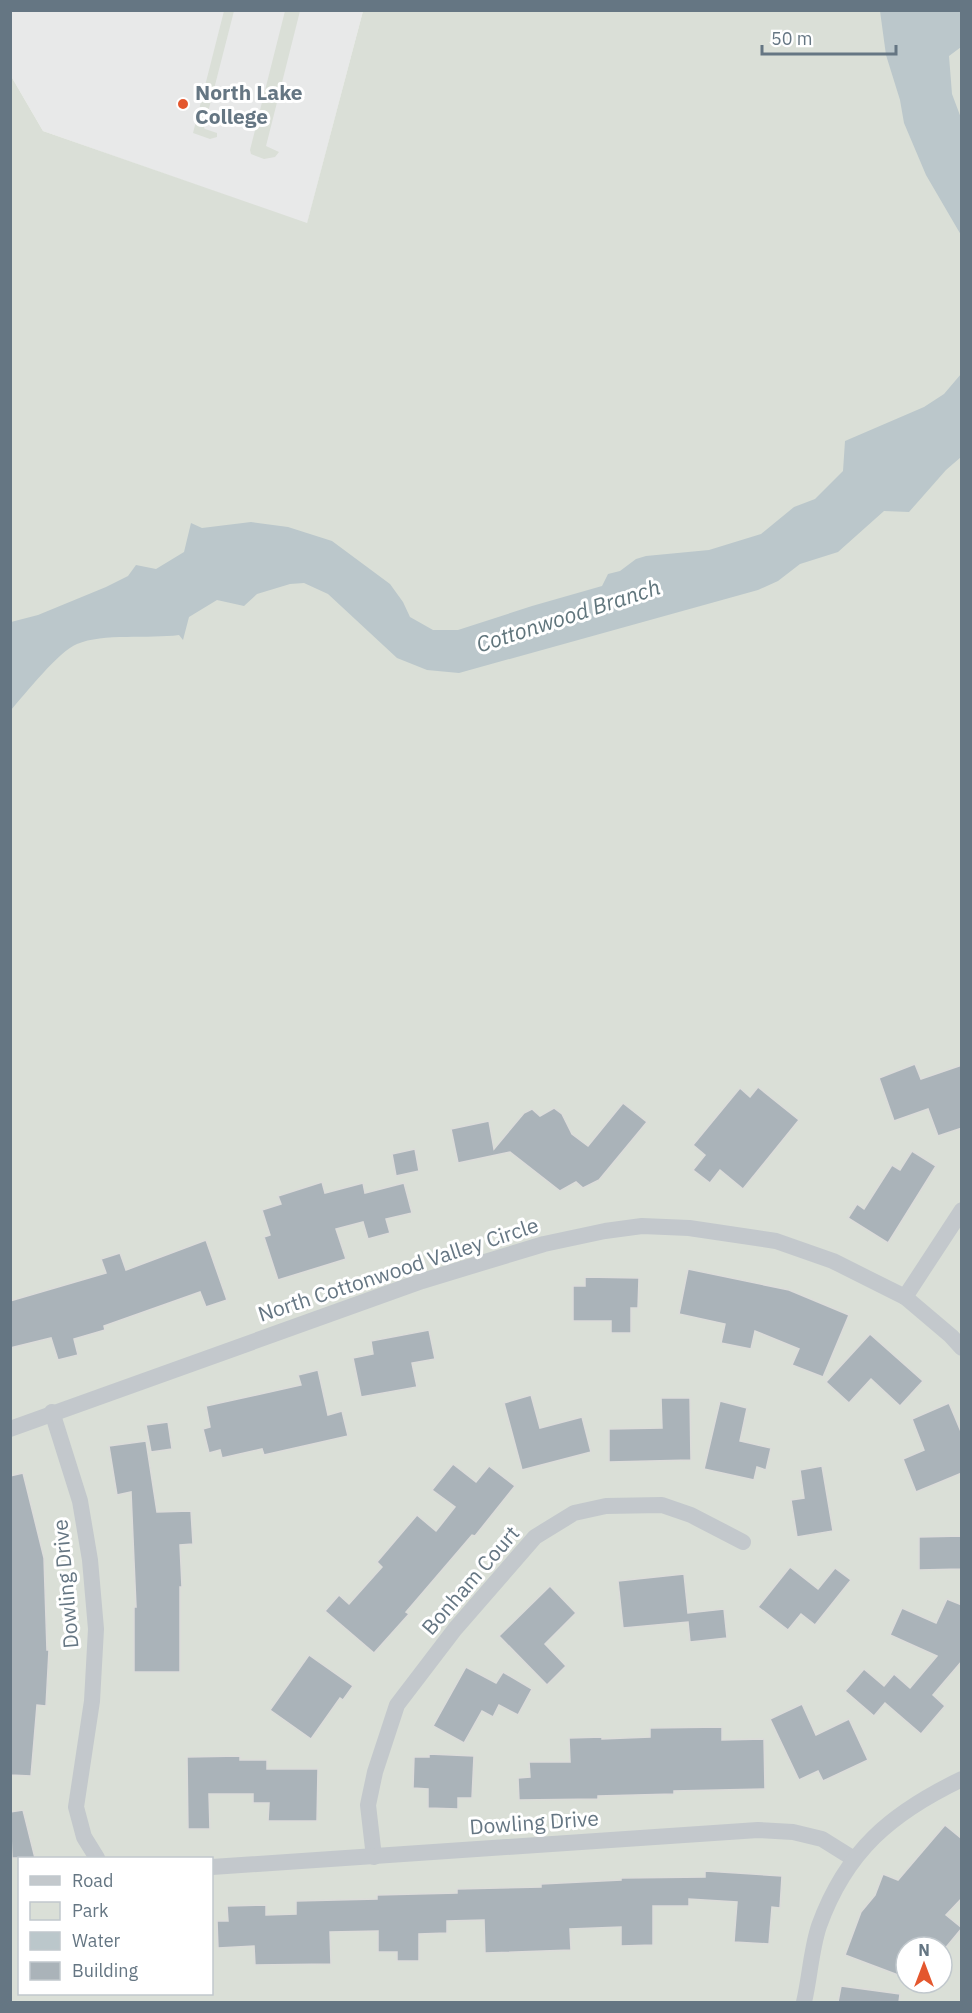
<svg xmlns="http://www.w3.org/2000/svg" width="972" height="2013" viewBox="0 0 972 2013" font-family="'IBM Plex Sans',sans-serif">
	<rect width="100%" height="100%" fill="#fafaf8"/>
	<!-- built -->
	<path fill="#e8e9e9" d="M10 11H363L307 224 43 131 11 76Z"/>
	<!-- green -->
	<g fill="#dadfd7" fill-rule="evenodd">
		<path d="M224 11H234L204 128 205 129 217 133V137L210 139 193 133Z"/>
		<path d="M285 11H300L266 146 279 152 275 157 264 159 251 154 250 150Z"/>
		<path d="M363 11H961V2002H11V76L43 131 307 223ZM20 1858H212V1994H20ZM906 1947H942V1983H906Z"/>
	</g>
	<!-- water -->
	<g fill="#bbc7cb">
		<path d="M880 11H961V47L949 56 952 94 961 118V235L926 175 904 123 900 100 886 55Z"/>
		<path d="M961 374V457L946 470 909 512 884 511 838 552 800 564 778 581 758 590 459 673 427 670 397 658 328 594 304 583 290 584 257 594 244 606 217 600 189 617 183 640 179 635C149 639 103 633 77 644 59 651 25 694 11 710V622L38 615 106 587 128 576 136 565 156 569 184 552 191 523 202 528 251 522 288 527 332 541 390 584 403 602 410 617 433 630H458L532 606 602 586 608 574 620 571 636 559 646 556 709 550 761 534 794 507 815 499 843 471 845 441 924 407 944 394Z"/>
	</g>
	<!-- building -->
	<g fill="#aab3b9" stroke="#dcdcda" stroke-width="1.5">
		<path d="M915 1064 921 1079 962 1065V1128L938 1136 928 1109 894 1121 879 1078Z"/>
		<path d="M758 1087 799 1120 743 1189 720 1170 710 1183 693 1170 705 1155 693 1145 740 1088 750 1097Z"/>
		<path d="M623 1103 647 1122 599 1180 583 1188 576 1182 560 1191 510 1152 458 1163 451 1129 489 1121 494 1149 524 1113 532 1109 540 1116 554 1108 562 1114 572 1134 588 1146Z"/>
		<path d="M415 1149 419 1171 396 1176 392 1154Z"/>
		<path d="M912 1151 936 1166 888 1243 848 1218 857 1204 864 1209 892 1165 900 1170Z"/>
		<path d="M322 1182 325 1193 363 1183 365 1193 404 1183 412 1213 386 1219 390 1233 368 1239 363 1222 336 1229 346 1259 278 1280 264 1237 270 1235 262 1210 281 1204 278 1196Z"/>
		<path d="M206 1240 227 1300 206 1307 200 1292 104 1326 105 1330 74 1339 78 1355 58 1360 51 1338 10 1348V1301L106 1273 101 1259 120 1253 126 1270Z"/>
		<path d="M688 1269 789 1290 849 1315 823 1377 792 1365 799 1349 755 1331 751 1349 721 1343 725 1324 679 1314Z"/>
		<path d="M585 1277 639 1278 638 1308H631V1333H611V1321H573V1286H585Z"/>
		<path d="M429 1330 435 1359 412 1363 417 1387 361 1397 353 1358 373 1354 371 1341Z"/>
		<path d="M870 1334 923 1381 900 1406 871 1379 849 1403 826 1382Z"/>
		<path d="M318 1370 328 1415 342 1411 348 1436 264 1455 262 1449 222 1458 220 1450 209 1453 203 1429 210 1427 206 1406 301 1385 298 1375Z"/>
		<path d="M531 1395 540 1428 582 1417 591 1452 522 1470 504 1403Z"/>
		<path d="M661 1398H690L691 1460 609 1462V1429L662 1428Z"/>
		<path d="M720 1401 747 1408 740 1441 771 1448 766 1470 757 1467 754 1480 704 1469Z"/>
		<path d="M949 1403 962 1434V1473L916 1492 903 1459 924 1450 912 1419Z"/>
		<path d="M168 1422 172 1449 151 1452 146 1425Z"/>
		<path d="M146 1441 157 1512 191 1511 193 1544 180 1545 182 1587H180V1672H134V1607H136L131 1492 117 1495 109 1446Z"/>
		<path d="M453 1464 476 1482 489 1466 515 1486 475 1536 472 1535 406 1612 409 1614 374 1653 325 1611 339 1595 349 1604 382 1567 377 1562 417 1515 436 1531 455 1507 432 1490Z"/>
		<path d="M822 1466 833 1531 797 1537 791 1500 804 1498 800 1470Z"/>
		<path d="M23 1473 44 1558 47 1650H49L46 1706 37 1705 31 1776 10 1775V1476Z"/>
		<path d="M962 1536V1569L919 1570V1537Z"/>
		<path d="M790 1567 818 1589 835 1568 851 1580 815 1625 801 1614 788 1630 758 1607Z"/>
		<path d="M684 1574 688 1613 724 1609 727 1638 690 1642 688 1622 623 1628 618 1581Z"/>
		<path d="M550 1586 576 1613 545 1644 566 1666 547 1685 499 1636Z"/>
		<path d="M947 1599 962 1605V1661L933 1695 945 1706 921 1734 885 1703 874 1716 845 1691 864 1669 884 1686 894 1674 910 1688 937 1656 890 1635 902 1608 936 1623Z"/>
		<path d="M309 1655 353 1686 343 1700 340 1698 311 1739 270 1710Z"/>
		<path d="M466 1667 496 1683 503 1672 532 1689 518 1715 499 1705 493 1717 482 1711 464 1743 433 1726Z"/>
		<path d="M802 1704 816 1735 849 1719 868 1760 823 1781 818 1771 799 1780 770 1719Z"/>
		<path d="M722 1727V1740L764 1739 765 1789 674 1791V1794L598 1796V1799L519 1800 518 1778 530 1777 529 1762H570L569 1738 602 1737V1739L650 1737V1728Z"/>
		<path d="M429 1754 474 1756 472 1798H458V1809L428 1808V1789L413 1788 414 1757H429Z"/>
		<path d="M240 1756V1760H267V1769H318L317 1821H268L269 1803H253V1794H209L210 1829H188L187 1757Z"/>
		<path d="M23 1810 35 1858H12L10 1812Z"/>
		<path d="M945 1825 962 1839V1898L946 1915 962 1928 943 1951 942 1947H934L919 1941 917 1947H906V1978L845 1955 861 1912 875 1895 883 1874 898 1880Z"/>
		<path d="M705 1871 782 1876 780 1908 772 1907 769 1944 734 1942 737 1902 689 1899V1906H653V1945L621 1946V1927L570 1929 571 1950 485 1953 484 1920 447 1921V1933L419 1934V1961H397V1952H378V1931L330 1932 331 1964 255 1965 254 1946 218 1948 217 1921H228L227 1906 266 1905V1915L296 1914V1901L377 1899V1895L457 1893V1889L541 1887V1884L621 1880V1878L705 1877Z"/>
		<path d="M841 1986 900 1994 899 2002H838Z"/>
	</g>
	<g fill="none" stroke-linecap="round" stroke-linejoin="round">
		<!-- minor -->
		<g stroke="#c3c8cc" stroke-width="16">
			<path d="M905 1297 962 1210"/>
			<path d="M52 1412 80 1501 90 1560 96 1629 92 1701 76 1807 84 1837 97 1858"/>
			<path d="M10 1429 422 1281 544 1244 605 1231 642 1226 689 1228 776 1241 833 1261 905 1297 951 1336 962 1348"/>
			<path d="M374 1857 368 1805 375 1772 397 1705 455 1629 535 1537 574 1513 606 1506 662 1505 691 1515 743 1542"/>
			<path d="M212 1867 758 1830 793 1832 822 1839 854 1859"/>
			<path d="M804 2002C810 1977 811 1950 819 1926 846 1851 891 1813 962 1779"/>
		</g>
	</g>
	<!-- markers -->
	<circle fill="#e4572e" stroke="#fff" stroke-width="2" cx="183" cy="104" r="6"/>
	<g text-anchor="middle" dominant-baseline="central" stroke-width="6" stroke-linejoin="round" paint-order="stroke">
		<!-- poi labels -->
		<g font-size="21" font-weight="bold" fill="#657683" stroke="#fff" text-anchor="start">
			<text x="195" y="92">North Lake<tspan x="195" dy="24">College</tspan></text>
		</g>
		<!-- street labels -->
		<g font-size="21" fill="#657683" stroke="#fff">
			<text transform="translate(398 1269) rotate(-18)">North Cottonwood Valley Circle</text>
			<text transform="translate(470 1580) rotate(-49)">Bonham Court</text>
			<text transform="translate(65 1584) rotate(-95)">Dowling Drive</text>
			<text transform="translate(534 1822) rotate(-4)">Dowling Drive</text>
		</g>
		<!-- water labels -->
		<g font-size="22" font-style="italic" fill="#60757c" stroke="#fff">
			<text transform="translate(568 615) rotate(-18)">Cottonwood Branch</text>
		</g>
	</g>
	<!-- border -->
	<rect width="972" height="2013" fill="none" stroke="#657683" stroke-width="24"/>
	<!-- legend -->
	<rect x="18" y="1857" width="195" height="138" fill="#ffffff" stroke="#c1c8cd" stroke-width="1.5"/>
	<rect x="30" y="1876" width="30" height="9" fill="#c3c8cc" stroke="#c1c8cd" stroke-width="1.5"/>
	<text x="72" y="1887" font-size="18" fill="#657683">Road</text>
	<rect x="30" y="1902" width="30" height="18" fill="#dadfd7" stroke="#c1c8cd" stroke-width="1.5"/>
	<text x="72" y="1917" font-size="18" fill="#657683">Park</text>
	<rect x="30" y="1932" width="30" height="18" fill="#bbc7cb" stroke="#c1c8cd" stroke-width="1.5"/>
	<text x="72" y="1947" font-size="18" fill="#657683">Water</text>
	<rect x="30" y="1962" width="30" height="18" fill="#aab3b9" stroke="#c1c8cd" stroke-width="1.5"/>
	<text x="72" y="1977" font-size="18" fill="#657683">Building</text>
	<!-- north arrow -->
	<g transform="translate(924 1965)"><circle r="28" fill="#ffffff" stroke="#c1c8cd" stroke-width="1.5"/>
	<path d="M0-4.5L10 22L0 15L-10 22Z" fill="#e4572e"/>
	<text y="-9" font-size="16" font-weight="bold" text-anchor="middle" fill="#657683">N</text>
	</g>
	<!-- scale -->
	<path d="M762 45v9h134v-9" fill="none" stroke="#657683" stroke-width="3"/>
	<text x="771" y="45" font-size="18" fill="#657683" stroke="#ffffff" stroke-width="4.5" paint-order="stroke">50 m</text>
</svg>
